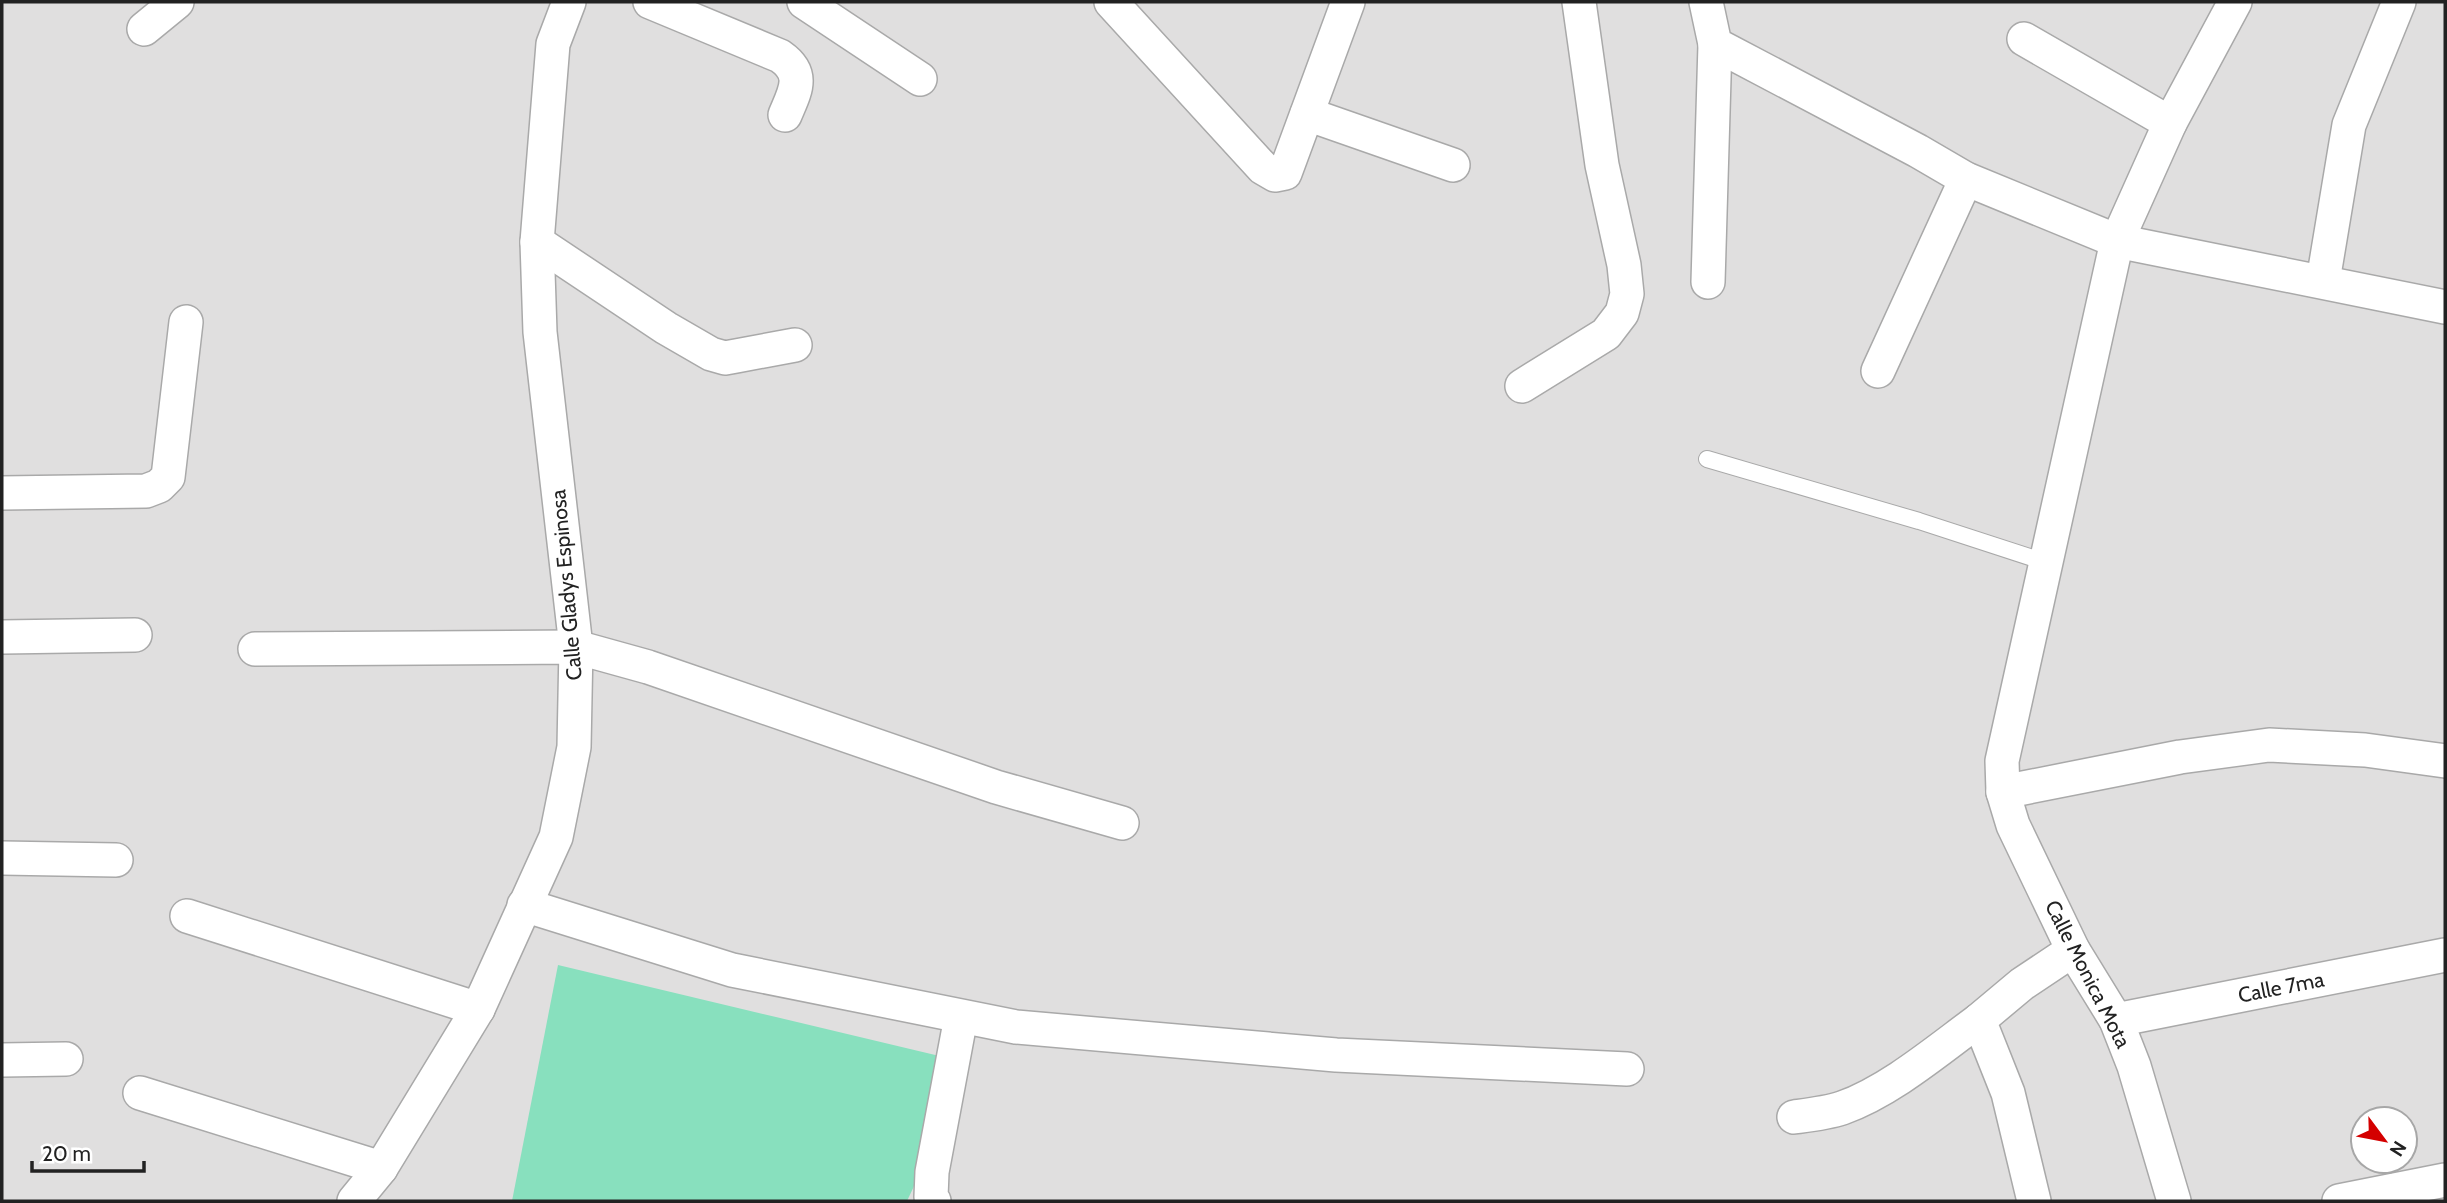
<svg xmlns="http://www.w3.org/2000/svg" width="2447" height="1203" viewBox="0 0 2447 1203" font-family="Cabin,sans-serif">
	<rect width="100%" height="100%" fill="#f2efe9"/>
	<!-- residential -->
	<path fill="#e0dfdf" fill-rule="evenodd" d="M2 2H2445V1201H2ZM2363 1119H2405V1161H2363Z"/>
	<!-- pitch -->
	<path fill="#88e0be" d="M558 965 952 1059 916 1182 907 1201H512Z"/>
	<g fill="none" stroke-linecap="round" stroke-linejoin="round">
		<defs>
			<path id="service" d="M1707 459 1919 521 2045 562"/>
			<g id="minor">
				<path d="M650 2 780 56C806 74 795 91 785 115"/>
				<path d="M804 2 920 79"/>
				<path d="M1111 2 1263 168 1275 175 1285 173 1348 2"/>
				<path d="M1706 2 1715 44 1918 151 1966 179 2117 241 2445 307"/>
				<path d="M144 29 177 2"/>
				<path d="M2024 39 2170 123 2117 241 2002 761 2003 792 2013 825 2073 950 2116 1020 2134 1066 2174 1201"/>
				<path d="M1307 114 1453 165"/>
				<path d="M2170 123 2235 2"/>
				<path d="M537 242 666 328 711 354 725 358 736 356 795 345"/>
				<path d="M2323 281 2349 125 2399 2"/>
				<path d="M1708 282 1715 44"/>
				<path d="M1878 371 1966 179"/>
				<path d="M1522 386 1606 334 1622 313 1627 294 1624 265 1602 165 1579 2"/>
				<path d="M2 493 146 491 159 486 168 477 186 322"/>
				<path d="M2 637 135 635"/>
				<path d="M255 649 576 647 648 667 996 787 1122 823"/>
				<path d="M2003 792 2180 757 2269 745 2365 750 2445 761"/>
				<path d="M2 858 116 860"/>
				<path d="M524 905 732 970 1016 1027 1336 1055 1627 1069"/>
				<path d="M187 916 478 1009"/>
				<path d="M2116 1020 2445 955"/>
				<path d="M2 1060 66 1059"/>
				<path d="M140 1093 381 1168"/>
				<path d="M1794 1117C1809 1115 1827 1113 1842 1108 1890 1091 1938 1050 1979 1020"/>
				<path d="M354 1201 381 1168 478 1009 556 837 574 747 576 647 540 332 537 242 553 44 569 2"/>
				<path d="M934 1201 931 1197 932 1172 961 1017"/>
				<path d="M2034 1201 2008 1093 1979 1020 2022 984 2073 950"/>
				<path d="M2339 1201 2445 1180"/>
			</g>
		</defs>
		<!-- service casing -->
		<use href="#service" stroke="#a9a9a9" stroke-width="18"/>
		<!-- minor casing -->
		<use href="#minor" stroke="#a9a9a9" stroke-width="36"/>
		<!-- service -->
		<use href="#service" stroke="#fff" stroke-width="16"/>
		<!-- minor -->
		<use href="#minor" stroke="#fff" stroke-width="33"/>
	</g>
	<g text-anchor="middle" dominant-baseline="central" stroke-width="6" stroke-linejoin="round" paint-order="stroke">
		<!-- street labels -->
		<g font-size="21" fill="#222" stroke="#fff">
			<text transform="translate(566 585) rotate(-95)">Calle Gladys Espinosa</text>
			<text transform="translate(2088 974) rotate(63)">Calle Monica Mota</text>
			<text transform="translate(2281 987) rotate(-11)">Calle 7ma</text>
		</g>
	</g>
	<!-- border -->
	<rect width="2447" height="1203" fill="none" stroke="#222222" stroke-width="7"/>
	<!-- north arrow -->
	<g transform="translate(2384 1140) rotate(122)"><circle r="33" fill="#ffffff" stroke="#a7a7a7" stroke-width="2"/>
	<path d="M0-5L12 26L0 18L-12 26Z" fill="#d40000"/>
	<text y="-10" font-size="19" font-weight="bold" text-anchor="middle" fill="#222222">N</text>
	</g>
	<!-- scale -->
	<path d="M32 1161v10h112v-10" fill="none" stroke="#222222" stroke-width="3.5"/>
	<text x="42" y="1161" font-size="21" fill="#222222" stroke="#ffffff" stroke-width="5" paint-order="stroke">20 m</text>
</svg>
